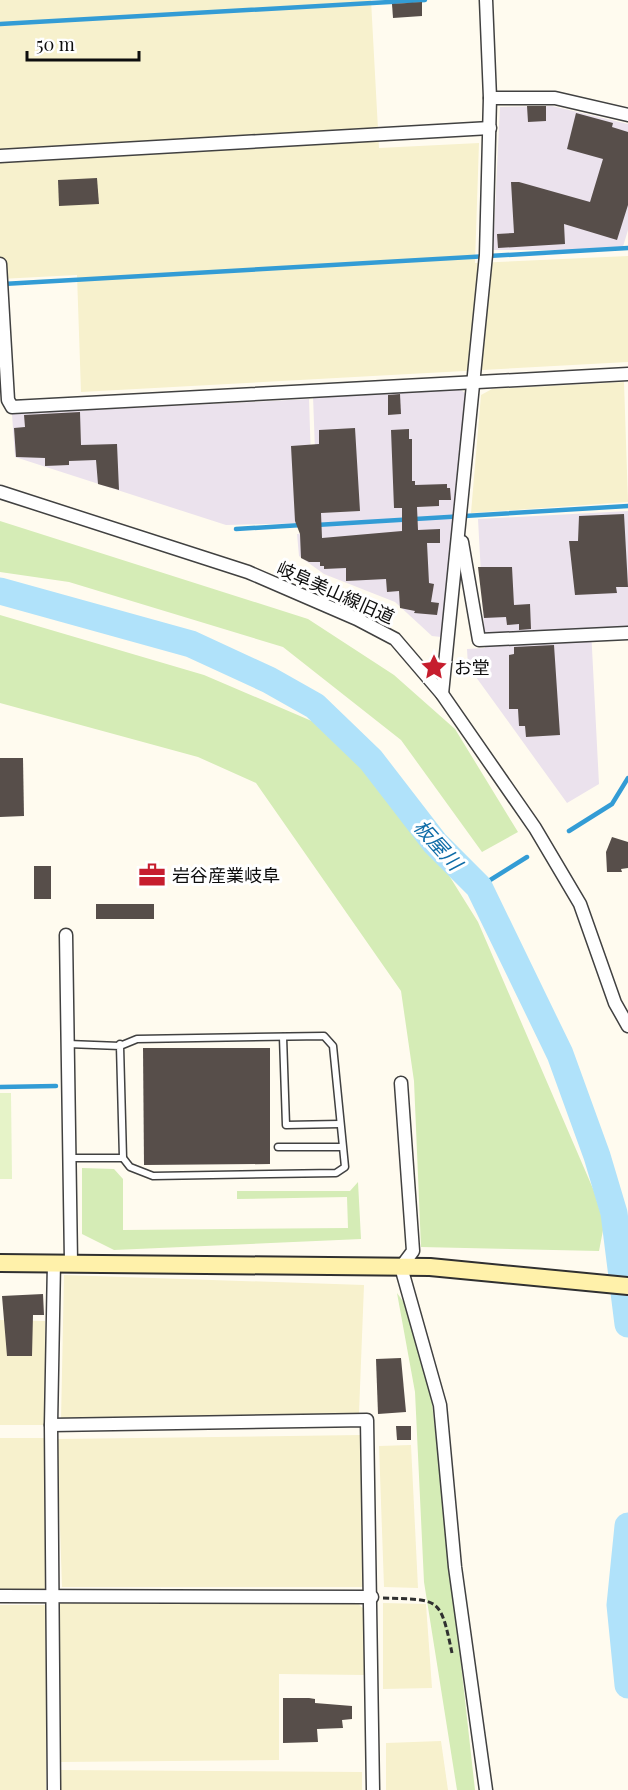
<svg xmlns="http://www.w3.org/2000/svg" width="628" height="1790" viewBox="0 0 628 1790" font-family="'Playfair Display','Noto Sans JP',serif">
	<rect width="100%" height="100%" fill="#fffbef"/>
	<!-- industrial -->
	<g fill="#ebe2ed">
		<path d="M552 106 628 124V230L622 250H493L500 107Z"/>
		<path d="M460 389 466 394 441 637 432 636 395 602 324 574 299 556 297 534 318 532 313 396Z"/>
		<path d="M309 399 313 523 226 525 15 457 12 414Z"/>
		<path d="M628 511V626L591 629 599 784 567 803 468 666 467 649 485 648 478 519Z"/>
	</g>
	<!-- farmland -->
	<g fill="#f7f1cd">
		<path d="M0 0H371L379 148 479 143 475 263 628 256V362L81 392 77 275 0 279Z"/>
		<path d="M624 382 628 502 471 513 481 395 492 389Z"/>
		<path d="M64 1275 364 1285 359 1413 61 1420Z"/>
		<path d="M0 1320 45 1321 46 1425H0Z"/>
		<path d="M361 1435 366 1587H62L57 1439Z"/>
		<path d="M0 1438H46L45 1589H0Z"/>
		<path d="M411 1445 418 1588 384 1587 379 1446Z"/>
		<path d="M59 1600 356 1602 366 1611V1675L279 1674V1760L61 1762Z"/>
		<path d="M383 1603 426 1604 432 1688 383 1689Z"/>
		<rect x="0" y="1605" width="46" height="185"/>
		<path d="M441 1741 448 1790H386V1743Z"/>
		<path d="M59 1770 362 1772V1790H59Z"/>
	</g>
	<!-- green -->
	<g fill="#d5ecb6">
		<path d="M0 521 308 619 394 675 455 729 518 832 482 852 401 740 283 647 69 582 0 572Z"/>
		<path d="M0 615 204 675 314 722 362 764 445 869 478 922 594 1191 604 1225 599 1251 421 1247 414 1081 401 991 256 783 198 757 0 703Z"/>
		<path d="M82 1168 114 1169 123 1179V1230L348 1228 347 1197 237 1199V1191H350L358 1182 361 1239 114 1250 82 1234Z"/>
		<path d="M397 1293 410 1311 432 1403 475 1790H457L424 1582 415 1392Z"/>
	</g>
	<!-- pitch -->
	<path fill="#e6f3c8" d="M0 1093H11L12 1179H0Z"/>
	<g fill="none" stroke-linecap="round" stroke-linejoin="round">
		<!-- stream -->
		<g stroke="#339cd5" stroke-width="4.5">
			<path d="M0 24 425 0"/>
			<path d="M3 284 628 248"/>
			<path d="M316 525 628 506"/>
			<path d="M236 529 302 525"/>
			<path d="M569 831 612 804 628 778"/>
			<path d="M479 887 527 857"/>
			<path d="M0 1087 56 1086"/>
		</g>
		<!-- river -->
		<g stroke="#b0e2fa" stroke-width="27">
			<path d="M0 591 191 644 269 680 315 706 371 760 435 843 479 887 560 1054 597 1156 614 1213 628 1324"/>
			<path d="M628 1526 620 1605 628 1685"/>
		</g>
	</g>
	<!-- building -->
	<g fill="#574e4a">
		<path d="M422 2V16L393 18 392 4Z"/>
		<path d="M527 106H546V121L528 122Z"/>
		<path d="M576 113 613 123 612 127 628 132V205L617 240 564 224 565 244 498 248 497 234 514 233 511 182H519L590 202 603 159 567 149Z"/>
		<path d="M97 178 99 204 59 206 58 180Z"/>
		<path d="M400 394 401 414 388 415V395Z"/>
		<path d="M80 412 81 445 117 444 119 490 98 484 96 460 69 461V465L45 466V458L16 457 14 428 25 427 24 415Z"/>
		<path d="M355 428 360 511 321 513 322 538 402 531V508H394L391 430 409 429V439H412V481H415V485L447 484V488H450L451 500H439V506L417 507 418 530 440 529V543H427L429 583 434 584 431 602 439 603 437 615 414 613 415 611 400 608 399 591 387 592 386 579 346 581V568L324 569V566H320V562H309L301 558 300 534 295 521 291 446 319 444V430Z"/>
		<path d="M624 514 628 587H616L617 593 575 595 569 541H578L579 516Z"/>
		<path d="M478 567H512L514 605 530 604 531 629 519 630V624L507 625 506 617 484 618Z"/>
		<path d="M554 645 560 735 526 737 525 726H519L518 709H509V655L514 654V647Z"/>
		<path d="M0 758H23L24 816 0 817Z"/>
		<path d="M612 837 628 842V868L621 869 622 872H607L606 852Z"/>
		<rect x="34" y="866" width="17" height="33"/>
		<rect x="96" y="904" width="58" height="15"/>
		<path d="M143 1048H270V1164L144 1165Z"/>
		<path d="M43 1294 44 1315H33L32 1356H7L2 1296Z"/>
		<path d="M401 1358 406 1412 378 1414 376 1359Z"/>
		<path d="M396 1426H411V1440H397Z"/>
		<path d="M283 1698H309L315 1699V1703L352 1706V1719L342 1720 343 1728 317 1729 318 1742 283 1743Z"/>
	</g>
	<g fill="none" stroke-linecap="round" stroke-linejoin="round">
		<defs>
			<g id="lane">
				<path d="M283 1037 286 1125 340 1124"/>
				<path d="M68 1044 120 1046 137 1039 324 1036 333 1046 345 1167 336 1173 153 1176 130 1167 123 1158 120 1046V1044"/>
				<path d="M278 1147H342"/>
				<path d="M70 1158H123"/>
			</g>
			<g id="street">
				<path d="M490 98H555L628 115"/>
				<path d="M0 156 490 128"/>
				<path d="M0 264 8 400 12 407 628 374"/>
				<path d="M0 492 248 572 357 619 395 639 442 694 535 828 580 904 615 1003 628 1026"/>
				<path d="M462 542 479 640 628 633"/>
				<path d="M442 694 486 255 490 98 486 0"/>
				<path d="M66 935 71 1262"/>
				<path d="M401 1083 413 1251 401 1267 440 1405 455 1567 486 1790"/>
				<path d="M54 1262 51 1425 54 1790"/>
				<path d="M51 1425 367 1420 373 1790"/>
				<path d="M0 1596 372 1597"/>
			</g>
			<path id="secondary" d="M0 1263 430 1267 628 1286"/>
		</defs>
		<!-- lane casing -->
		<use href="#lane" stroke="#414141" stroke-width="9"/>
		<!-- street casing -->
		<use href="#street" stroke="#414141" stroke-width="15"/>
		<!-- secondary casing -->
		<use href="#secondary" stroke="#303030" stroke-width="20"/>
		<!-- path -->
		<path stroke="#303030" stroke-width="3" stroke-dasharray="6 3" stroke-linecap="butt" d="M383 1598C440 1600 440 1596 452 1653"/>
		<!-- lane -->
		<use href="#lane" stroke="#fff" stroke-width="6"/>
		<!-- street -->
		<use href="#street" stroke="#fff" stroke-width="12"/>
		<!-- secondary -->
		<use href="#secondary" stroke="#fff1aa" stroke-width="16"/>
	</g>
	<!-- icons -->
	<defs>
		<symbol id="sight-bare" viewBox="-9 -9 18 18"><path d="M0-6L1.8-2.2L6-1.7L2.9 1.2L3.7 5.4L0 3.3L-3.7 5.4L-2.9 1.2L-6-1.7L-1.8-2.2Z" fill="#c61d2e" stroke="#fff" stroke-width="2.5" paint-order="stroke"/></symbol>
		<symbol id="office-bare" viewBox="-9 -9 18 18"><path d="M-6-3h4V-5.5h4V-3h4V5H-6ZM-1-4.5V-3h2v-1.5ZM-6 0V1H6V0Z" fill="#c61d2e" stroke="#fff" stroke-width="2.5" paint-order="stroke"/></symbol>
	</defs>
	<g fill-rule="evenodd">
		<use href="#sight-bare" x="415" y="648" width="38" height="38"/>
		<use href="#office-bare" x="133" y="856" width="38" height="38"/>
	</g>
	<g text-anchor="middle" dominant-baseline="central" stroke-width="6" stroke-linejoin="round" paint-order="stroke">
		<!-- street labels -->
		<g font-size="18" fill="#0e0e0e" stroke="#fff">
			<text transform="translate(336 592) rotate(24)">岐阜美山線旧道</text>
		</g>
		<!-- poi labels -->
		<g font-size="18" fill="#0e0e0e" stroke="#fff" text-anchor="start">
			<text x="454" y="667">お堂</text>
			<text x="172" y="875">岩谷産業岐阜</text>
		</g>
		<!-- water labels -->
		<g font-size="20" font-style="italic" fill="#0f6ca7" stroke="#fff">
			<text transform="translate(439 844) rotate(48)">板屋川</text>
		</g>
	</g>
	<!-- scale -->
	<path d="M27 51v9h112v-9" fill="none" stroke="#0e0e0e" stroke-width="3"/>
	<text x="36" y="51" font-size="18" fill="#0e0e0e" stroke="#ffffff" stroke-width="4.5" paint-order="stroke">50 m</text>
</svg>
